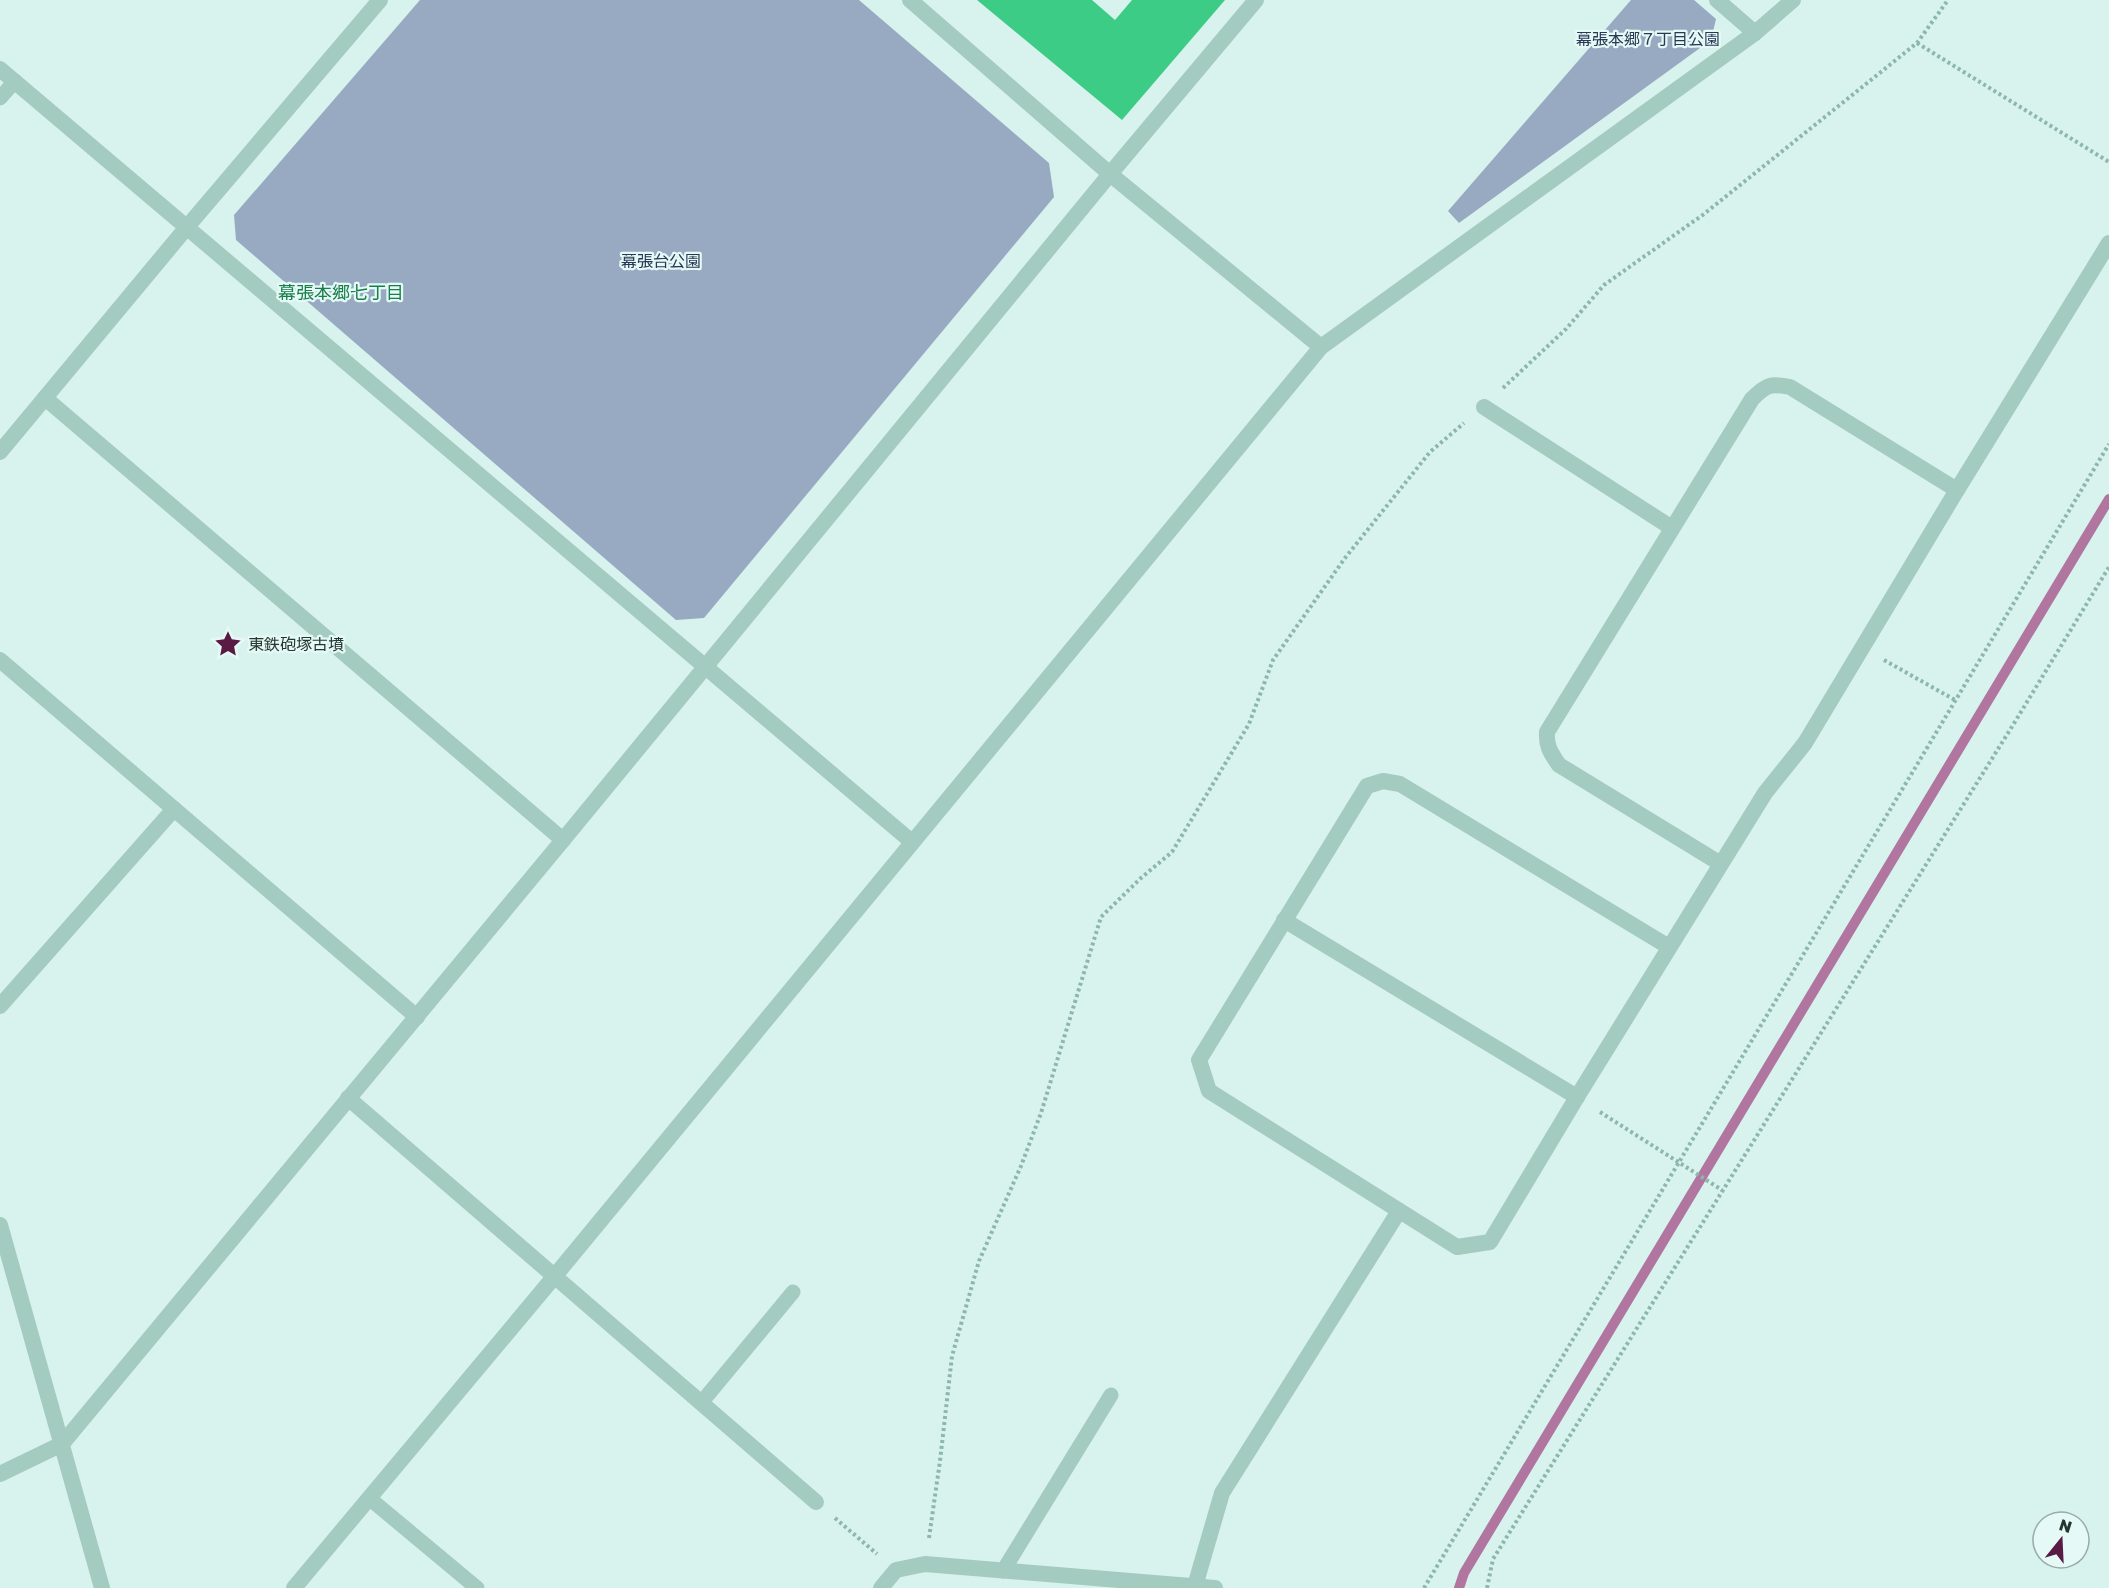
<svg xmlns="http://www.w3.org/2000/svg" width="2109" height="1588" viewBox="0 0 2109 1588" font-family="'Golos Text','Noto Sans JP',sans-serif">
	<rect width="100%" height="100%" fill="#d8f3ed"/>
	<!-- green -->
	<g fill="#98a9c2">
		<path d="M420 0H859L1049 163 1054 197 704 618 676 620 236 240 234 215Z"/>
		<path d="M1631 0H1694L1716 19 1711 40 1459 223 1448 211Z"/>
	</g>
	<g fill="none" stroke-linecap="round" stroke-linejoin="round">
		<!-- stream -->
		<path stroke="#b1769f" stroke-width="10" d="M1459 1588 1464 1573 2109 499"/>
	</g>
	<!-- building -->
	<path fill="#3dcc86" d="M977 0H1092L1115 20 1132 0H1225L1122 120Z"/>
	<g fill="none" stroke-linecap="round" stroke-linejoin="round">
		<!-- path -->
		<g stroke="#8eb7ab" stroke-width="4" stroke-dasharray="3 3" stroke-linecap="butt">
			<path d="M1917 43 2109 162"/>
			<path d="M1503 388 1566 329 1604 285 1704 214 1917 43 1948 0"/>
			<path d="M1884 660 1955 700"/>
			<path d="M1600 1112 1722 1190"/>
			<path d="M835 1518 877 1554"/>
			<path d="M929 1538 940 1461 952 1356 979 1261 1021 1166 1041 1113 1101 917 1141 878 1172 852 1249 724 1273 660 1345 558 1430 452 1464 423"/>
			<path d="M1424 1588 2109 444"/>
			<path d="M1487 1588 1493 1559 2013 725 2109 567"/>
		</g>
		<!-- service -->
		<g stroke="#a4cbc0" stroke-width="15">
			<path d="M0 98 15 81"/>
			<path d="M701 1403 793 1292"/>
			<path d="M369 1498 477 1588"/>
			<path d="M1003 1571 1111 1395"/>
		</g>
		<!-- minor -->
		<g stroke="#a4cbc0" stroke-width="16">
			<path d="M1256 0 1110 174 1321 347"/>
			<path d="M1717 0 1755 33"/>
			<path d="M0 69 912 842"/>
			<path d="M45 398 563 840"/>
			<path d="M1484 407 1672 528"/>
			<path d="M1957 490 2109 243"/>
			<path d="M0 660 417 1017"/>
			<path d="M1284 920 1577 1097"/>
			<path d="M1669 947 1400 784 1383 781 1367 786 1199 1060 1209 1091 1457 1247 1490 1242 1577 1097 1765 793 1805 743 1957 490 1790 387C1770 383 1766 385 1752 399L1547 732C1546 747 1551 753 1559 765L1721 864"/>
			<path d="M0 1006 174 809"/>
			<path d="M348 1098 816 1502"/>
			<path d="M0 1225 102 1588"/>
			<path d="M1195 1586 1222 1493 1399 1211"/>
			<path d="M294 1588 554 1277 1321 347 1755 33 1793 0"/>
			<path d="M881 1588 896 1570 925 1564 1215 1588"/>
		</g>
		<!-- tertiary -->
		<g stroke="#a4cbc0" stroke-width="16">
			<path d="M0 452 187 227 380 0"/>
			<path d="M0 1474 62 1444 563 840 1110 174 910 0"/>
		</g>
	</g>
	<!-- icons -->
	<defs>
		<symbol id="sight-bare" viewBox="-9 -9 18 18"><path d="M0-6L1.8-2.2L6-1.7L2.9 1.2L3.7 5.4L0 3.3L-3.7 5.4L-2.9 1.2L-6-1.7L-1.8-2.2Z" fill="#591a44" stroke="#e5faf6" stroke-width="2.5" paint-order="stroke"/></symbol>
	</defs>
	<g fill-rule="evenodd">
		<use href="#sight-bare" x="209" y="625" width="38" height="38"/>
	</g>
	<g text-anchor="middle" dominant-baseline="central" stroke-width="4.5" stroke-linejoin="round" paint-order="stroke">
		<!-- park labels -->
		<g font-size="16" fill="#293955" stroke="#e5faf6">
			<text x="1648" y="39">幕張本郷７丁目公園</text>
			<text x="661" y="261">幕張台公園</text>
		</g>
		<!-- poi labels -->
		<g font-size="16" fill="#26362f" stroke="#e5faf6" text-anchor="start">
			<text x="248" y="644">東鉄砲塚古墳</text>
		</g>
		<!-- neighbourhood labels -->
		<g font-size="18" fill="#1a7d4c" stroke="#e5faf6">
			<text x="341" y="292">幕張本郷七丁目</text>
		</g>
	</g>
	<!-- north arrow -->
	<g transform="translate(2061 1540) rotate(18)"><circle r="28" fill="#e5faf6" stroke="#99aca6" stroke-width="1.5"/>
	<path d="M0-4.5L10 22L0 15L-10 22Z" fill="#591a44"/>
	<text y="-9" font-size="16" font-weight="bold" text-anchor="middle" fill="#26362f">N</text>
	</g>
</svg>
